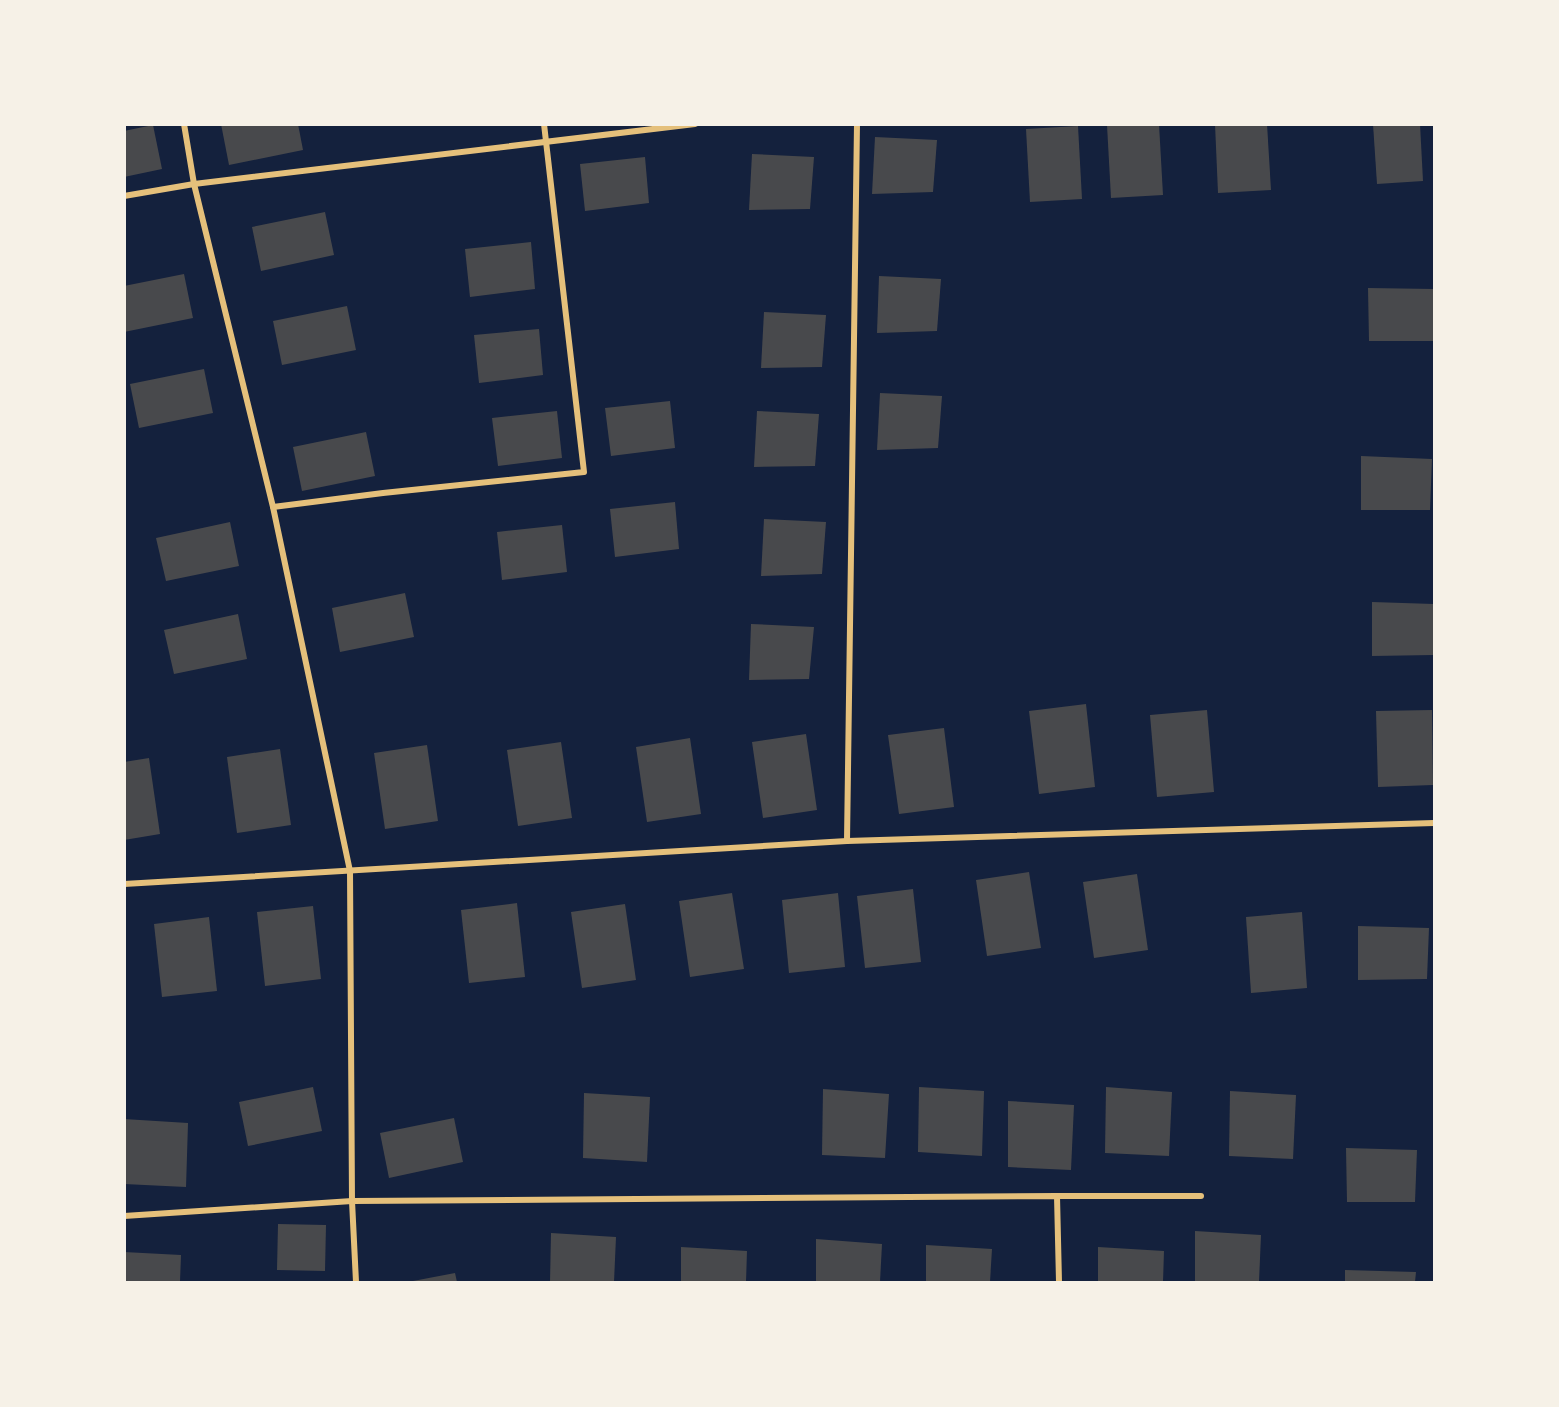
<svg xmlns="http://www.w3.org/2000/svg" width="1559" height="1407" viewBox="0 0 1559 1407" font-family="'PT Sans Narrow',sans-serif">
	<rect width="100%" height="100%" fill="#14213d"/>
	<!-- building -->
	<g fill="#48494c">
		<path d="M221 124H298L303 150 229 165Z"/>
		<path d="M1159 124 1163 195 1111 198 1107 125Z"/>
		<path d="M1215 124H1267L1271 190 1218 193Z"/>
		<path d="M1373 124H1420L1423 181 1377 184Z"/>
		<path d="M153 125 162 169 124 177V131Z"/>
		<path d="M1078 126 1082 199 1030 202 1026 129Z"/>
		<path d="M875 137 937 140 933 192 872 194Z"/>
		<path d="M752 154 814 157 810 209 749 210Z"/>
		<path d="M645 157 649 203 585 211 580 164Z"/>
		<path d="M325 212 334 255 261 271 252 227Z"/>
		<path d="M531 242 535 289 470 297 465 249Z"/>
		<path d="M184 274 193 318 124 332V286Z"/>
		<path d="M879 276 941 279 937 331 877 333Z"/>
		<path d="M1368 288 1434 289V341H1369Z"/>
		<path d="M347 306 356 350 282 365 273 321Z"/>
		<path d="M764 312 826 315 822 367 761 368Z"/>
		<path d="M539 329 543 375 479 383 474 335Z"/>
		<path d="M204 369 213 413 139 428 130 384Z"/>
		<path d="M880 393 942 396 938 448 877 450Z"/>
		<path d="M670 401 675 448 611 456 605 408Z"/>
		<path d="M557 411 562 458 498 466 492 418Z"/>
		<path d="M757 411 819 414 815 466 754 467Z"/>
		<path d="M366 432 375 476 302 491 293 447Z"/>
		<path d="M1361 456 1432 459 1430 510H1361Z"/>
		<path d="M675 502 679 549 615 557 610 509Z"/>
		<path d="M764 519 826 522 822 574 761 576Z"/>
		<path d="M230 522 239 566 166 581 156 538Z"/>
		<path d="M562 525 567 572 502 580 497 532Z"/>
		<path d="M405 593 414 637 340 652 332 608Z"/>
		<path d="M1372 602 1434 604V655L1372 656Z"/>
		<path d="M238 614 247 659 174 674 164 630Z"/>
		<path d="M751 624 814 627 809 679 749 680Z"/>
		<path d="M1086 704 1095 787 1039 794 1029 711Z"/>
		<path d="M1207 710 1214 792 1157 797 1150 715Z"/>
		<path d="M1432 710 1433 785 1378 787 1376 711Z"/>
		<path d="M944 728 954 807 899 814 888 735Z"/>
		<path d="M806 734 817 810 763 818 752 742Z"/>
		<path d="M690 738 701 814 647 822 636 747Z"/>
		<path d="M561 742 572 818 518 826 507 750Z"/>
		<path d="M427 745 438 821 385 829 374 753Z"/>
		<path d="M280 749 291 825 237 833 227 757Z"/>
		<path d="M149 758 160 834 124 840V762Z"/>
		<path d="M1029 872 1041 948 987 956 976 880Z"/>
		<path d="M1137 874 1148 950 1094 958 1083 882Z"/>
		<path d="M913 889 921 962 865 968 857 896Z"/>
		<path d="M732 893 744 969 690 977 679 901Z"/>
		<path d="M838 893 845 967 789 973 782 900Z"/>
		<path d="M517 903 525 977 469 983 461 910Z"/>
		<path d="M625 904 636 980 582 988 571 912Z"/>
		<path d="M313 906 321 979 265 986 257 912Z"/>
		<path d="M1302 912 1307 988 1251 993 1246 917Z"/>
		<path d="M209 917 217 991 162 997 154 924Z"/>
		<path d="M1358 926 1429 928 1427 979 1358 980Z"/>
		<path d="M313 1087 322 1131 248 1146 239 1102Z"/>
		<path d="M919 1087 984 1091 982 1156 918 1152Z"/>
		<path d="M1106 1087 1172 1092 1169 1156 1105 1153Z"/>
		<path d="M823 1089 889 1094 885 1158 822 1155Z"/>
		<path d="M1230 1091 1296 1095 1293 1159 1229 1156Z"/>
		<path d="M584 1093 650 1097 647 1162 583 1158Z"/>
		<path d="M1008 1101 1074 1105 1071 1170 1008 1167Z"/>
		<path d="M454 1118 463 1162 389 1178 380 1133Z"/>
		<path d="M124 1119 188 1123 186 1187 124 1184Z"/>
		<path d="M1346 1148 1417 1150 1415 1202H1347Z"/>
		<path d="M278 1224 326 1225 325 1271 277 1270Z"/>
		<path d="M1195 1231 1261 1235 1259 1282H1195Z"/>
		<path d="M551 1233 616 1237 614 1282H550Z"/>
		<path d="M816 1239 882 1244 880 1282H816Z"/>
		<path d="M926 1245 992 1249 990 1282H926Z"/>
		<path d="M681 1247 747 1251 746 1282H681Z"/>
		<path d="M1098 1247 1164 1251 1163 1282H1098Z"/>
		<path d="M124 1252 181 1255 180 1282H124Z"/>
		<path d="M1345 1270 1416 1272 1415 1282H1345Z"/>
		<path d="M455 1273 457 1282H413V1281Z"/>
	</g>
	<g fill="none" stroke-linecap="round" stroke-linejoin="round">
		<!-- minor -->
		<g stroke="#e5c07b" stroke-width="6">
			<path d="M184 124 194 184 273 507 350 871 352 1201 356 1282"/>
			<path d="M124 196 194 184 695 124"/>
			<path d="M273 507 383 493 584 472 544 124"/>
			<path d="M847 841 857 124"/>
			<path d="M124 884 847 841 1434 823"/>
			<path d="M1057 1196H1201"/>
			<path d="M124 1216 352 1201 1057 1196 1059 1282"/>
		</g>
	</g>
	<!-- border -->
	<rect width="1559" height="1407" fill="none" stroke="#f6f1e7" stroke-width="252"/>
</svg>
